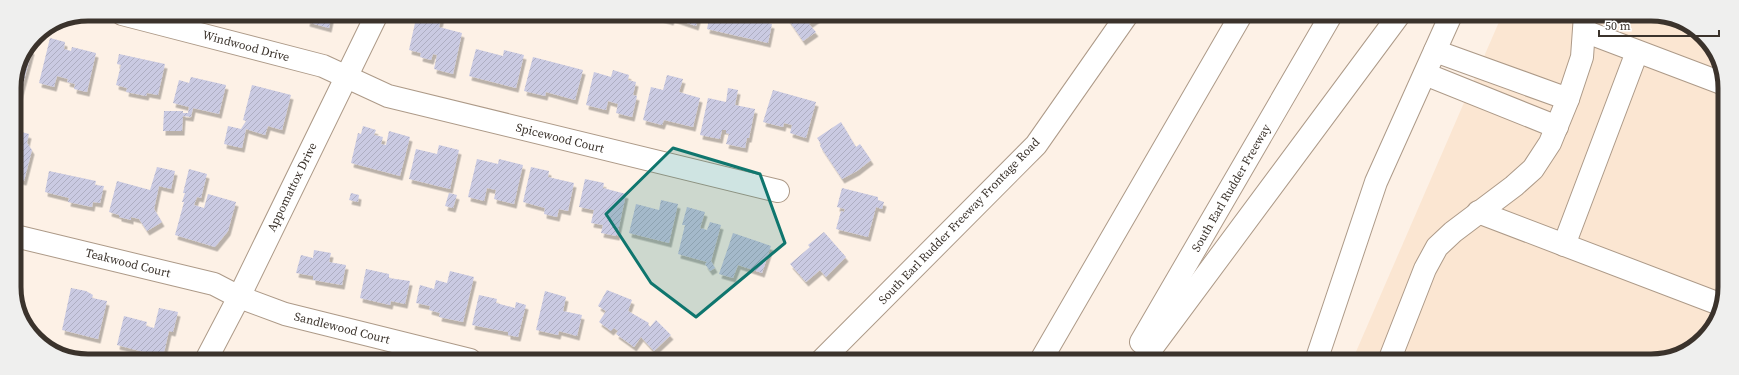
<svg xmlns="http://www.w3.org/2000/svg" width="1739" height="375" viewBox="0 0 1739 375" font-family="'Source Serif 4',serif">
	<defs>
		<pattern id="building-hatch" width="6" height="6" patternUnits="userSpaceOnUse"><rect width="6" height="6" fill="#cacae2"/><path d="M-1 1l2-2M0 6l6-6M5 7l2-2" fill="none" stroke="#aeaec2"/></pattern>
		<filter id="shadow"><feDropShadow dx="2.5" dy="4.5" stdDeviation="0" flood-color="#0004"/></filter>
	</defs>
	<rect width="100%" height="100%" fill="#fdf1e6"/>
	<!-- built -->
	<path fill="#fbe6d2" d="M1502 15H1666L1703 35 1724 73V302L1700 343 1656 361H1352Z"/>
	<!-- building -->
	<g fill="url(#building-hatch)" filter="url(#shadow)">
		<path d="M295 14H332L329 28 307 22 308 18Z"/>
		<path d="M417 14H434L442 16 439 27 462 33 453 74 434 69 437 55 433 54 431 60 420 57 421 53 409 50Z"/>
		<path d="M658 14 699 15 696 26 672 18 671 21 657 17Z"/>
		<path d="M710 15H746V16L756 18V20L772 24 768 43 707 29Z"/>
		<path d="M785 15H822L809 24 816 32 803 41Z"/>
		<path d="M50 38 65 42 64 49 71 51 72 47 96 53 87 92 74 89 75 84 67 82 68 79 57 76 54 87 39 83Z"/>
		<path d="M30 49 32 50 20 95 14 93V83Z"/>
		<path d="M476 49 503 56 504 50 524 55 516 88 469 76Z"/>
		<path d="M119 54 165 64 158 95 147 93 146 96 126 92 127 88 116 85 121 65 117 64Z"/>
		<path d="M533 57 583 70 575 100 546 92 545 96 524 91Z"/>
		<path d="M613 70 629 75 628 80 636 82 633 95 637 96 632 117 616 113 618 104 608 101 606 110 586 105 594 72 611 77Z"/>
		<path d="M667 75 683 79 679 92 700 98 693 127 664 120 662 125 643 120 651 87 663 90Z"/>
		<path d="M191 77 226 85 219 114 193 108 191 117 183 116 182 131H163L164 111H183V113H188L189 107 173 103 179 80 189 83Z"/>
		<path d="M252 85 291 95 282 130 268 126 265 135 246 129 242 148 224 144 228 126 241 129 246 121 243 120Z"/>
		<path d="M728 88 738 90 735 105 755 109 749 138H747L745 148 726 144 729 134 726 133V130H722L720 139 700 135 708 98 726 102Z"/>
		<path d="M773 90 816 102 806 138 790 133 792 125 784 123 783 127 763 122Z"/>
		<path d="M841 122 856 147 860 144 871 160 857 171 842 179 820 146 821 144 817 138Z"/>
		<path d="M363 126 376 130 374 135 383 137 381 144 386 145 389 131 410 137 400 176 351 163 358 133 361 134Z"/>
		<path d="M14 130 29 134 27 143 32 150 24 181 15 179Z"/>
		<path d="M439 145 459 150 450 189 409 179 416 149 437 154Z"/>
		<path d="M477 159 498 164 499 159 523 165 514 204 494 199 496 190 487 188 484 201 468 197Z"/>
		<path d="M157 167 175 171 171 189 159 186 154 209 162 222 147 231 139 219 131 217V220L119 217V215L109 212 117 181 150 190Z"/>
		<path d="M531 167 549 171 548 177 574 183 568 211 559 209 557 217 544 214 545 208 523 202Z"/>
		<path d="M189 169 207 174 201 198 197 197 194 205 204 208 208 194 236 202 228 231 215 247 175 235 184 202H182L185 193H183Z"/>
		<path d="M49 171 96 181 95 185 104 186 100 203 93 202 92 207 68 202 69 198 45 192Z"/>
		<path d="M585 179 604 183 603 188 626 194 617 236 601 233 603 225 591 223 594 210 579 207Z"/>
		<path d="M842 188 878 197V200L884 202 882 209 876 207 868 237 836 229 841 211 844 212 845 209 837 207Z"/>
		<path d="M351 193 359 195 358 202 349 200Z"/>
		<path d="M449 193 457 195 453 208 445 206Z"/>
		<path d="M661 200 678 204 669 243 629 233 636 204 659 210Z"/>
		<path d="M687 207 705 212 700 228 707 230 710 222 721 225 711 261 715 268 710 271 705 264 707 262 678 254 685 225H682Z"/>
		<path d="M824 232 846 257 826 277 820 270 806 282 790 264 810 247 808 245Z"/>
		<path d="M733 233 771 246 762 273 738 265 733 278 719 274Z"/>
		<path d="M314 250 331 253 329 262 346 265 342 285 313 280V276L296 273 301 255 313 258Z"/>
		<path d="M366 269 389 274V278L410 281 405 304 391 301 390 305 360 298Z"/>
		<path d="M450 271 474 277 463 322 439 317 440 313 429 310 430 306 416 303 420 285 434 289 436 280 447 283Z"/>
		<path d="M71 288 86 291 93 295 92 298 107 301 98 339 62 330Z"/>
		<path d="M607 290 632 300 628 311 649 323 648 324 650 327 656 320 671 335 654 351 641 337 634 347 616 334 618 331 614 328 611 331 599 322 606 311 598 306Z"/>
		<path d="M545 291 566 297 563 311 582 315 577 336 559 331 558 335 536 330Z"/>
		<path d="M479 295 497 299 496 303 515 308 516 302 526 305 518 337 508 335V332L472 325Z"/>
		<path d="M159 308 178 312 173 332 169 331 163 357 117 345 124 316 147 322 146 326 154 328Z"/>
		<path d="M276 352 299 358 298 360H273Z"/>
	</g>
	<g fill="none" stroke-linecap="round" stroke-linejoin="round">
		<defs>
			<g id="minor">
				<path d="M122 14 323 66 388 96 778 191"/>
				<path d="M1584 31 1724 84"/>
				<path d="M1435 51 1568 99"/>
				<path d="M1425 74 1557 127"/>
				<path d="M1478 212 1722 305"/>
				<path d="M15 236 214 284 239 297 285 314 470 360"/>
				<path d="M1564 245 1637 52"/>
				<path d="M206 360 239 297 377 14"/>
				<path d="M1389 361 1425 269 1437 247 1453 232 1514 186 1533 169 1550 143 1568 99 1582 57 1585 15"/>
			</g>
			<g id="major">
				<path d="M822 360 1036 145 1127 15"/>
				<path d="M1316 361 1376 182 1451 15"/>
			</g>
			<g id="highway">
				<path d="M1141 342 1331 15"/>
				<path d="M1041 360 1241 15"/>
				<path d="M1143 360 1399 15"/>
			</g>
		</defs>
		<!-- minor casing -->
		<use href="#minor" stroke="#ad9a88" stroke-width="24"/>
		<!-- major casing -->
		<use href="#major" stroke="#ad9a88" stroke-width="24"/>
		<!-- highway casing -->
		<use href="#highway" stroke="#ad9a88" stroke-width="24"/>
		<!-- minor -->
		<use href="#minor" stroke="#fff" stroke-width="22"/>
		<!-- major -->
		<use href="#major" stroke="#fff" stroke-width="22"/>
		<!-- highway -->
		<use href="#highway" stroke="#fff" stroke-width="22"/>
	</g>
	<!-- marked area -->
	<path fill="#0f766e" fill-opacity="0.2" stroke="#0f766e" stroke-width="3" stroke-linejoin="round" d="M673 148 760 174 785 243 696 317 651 283 606 214Z"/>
	<g text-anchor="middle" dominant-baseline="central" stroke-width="4" stroke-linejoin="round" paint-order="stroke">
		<!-- street labels -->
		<g font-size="12" fill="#3b332c" stroke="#fff">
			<text transform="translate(246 46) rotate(15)">Windwood Drive</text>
			<text transform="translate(560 138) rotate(14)">Spicewood Court</text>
			<text transform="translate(292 187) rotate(-64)">Appomattox Drive</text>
			<text transform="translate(1231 188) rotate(-60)">South Earl Rudder Freeway</text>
			<text transform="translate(959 221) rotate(-46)">South Earl Rudder Freeway Frontage Road</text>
			<text transform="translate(128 263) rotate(14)">Teakwood Court</text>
			<text transform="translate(342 328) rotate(14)">Sandlewood Court</text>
		</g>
	</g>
	<!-- crop -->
	<path d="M0 0H1739V375H0ZM88 21H1651A67 67 0 0 1 1718 88V287A67 67 0 0 1 1651 354H88A67 67 0 0 1 21 287V88A67 67 0 0 1 88 21Z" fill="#efefee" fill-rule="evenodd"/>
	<path fill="none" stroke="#3b332c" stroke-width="5" d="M88 21H1651A67 67 0 0 1 1718 88V287A67 67 0 0 1 1651 354H88A67 67 0 0 1 21 287V88A67 67 0 0 1 88 21Z"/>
	<!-- scale -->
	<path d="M1599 30v6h120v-6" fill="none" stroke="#3b332c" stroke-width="2"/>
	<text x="1605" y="30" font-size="12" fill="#3b332c" stroke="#ffffff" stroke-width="3" paint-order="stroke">50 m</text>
</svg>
